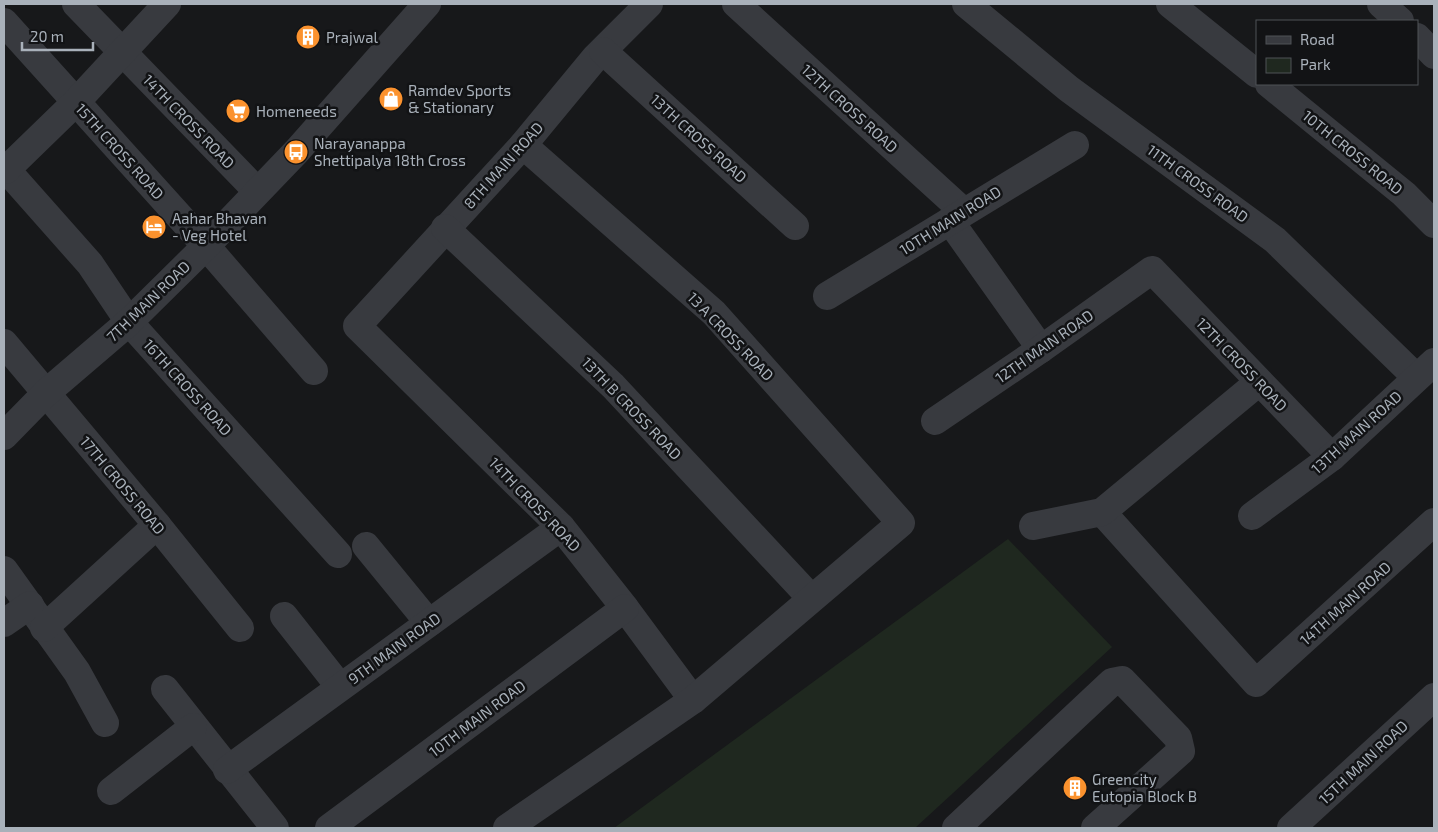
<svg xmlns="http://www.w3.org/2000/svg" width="1438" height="832" viewBox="0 0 1438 832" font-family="'Exo 2',sans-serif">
	<rect width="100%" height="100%" fill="#17181a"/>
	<!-- green -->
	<path fill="#1f281f" d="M1008 539 1112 647 915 828H614Z"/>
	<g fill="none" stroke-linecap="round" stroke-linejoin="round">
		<!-- minor -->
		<g stroke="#383a3f" stroke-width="28">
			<path d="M76 4 257 191"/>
			<path d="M649 4 595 58 523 145 357 326 561 527 625 608 693 700"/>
			<path d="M736 4 963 211"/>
			<path d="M966 4 1069 89 1275 240 1416 377"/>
			<path d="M1170 4 1257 74"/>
			<path d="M1381 4 1400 21"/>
			<path d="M4 22 206 246 314 371"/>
			<path d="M1417 37 1434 55"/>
			<path d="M603 51 795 226"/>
			<path d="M1269 84 1404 194 1434 224"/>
			<path d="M4 167 90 264 129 322 338 554"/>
			<path d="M6 170 77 101 167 4"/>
			<path d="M950 221 1041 349"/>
			<path d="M445 228 613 386 811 598"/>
			<path d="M827 296 1075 145"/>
			<path d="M4 343 157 525 240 628"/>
			<path d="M935 421 1041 349 1152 270 1332 457"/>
			<path d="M4 436 46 393 129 322 206 246 296 152 427 4"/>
			<path d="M1102 512 1256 683 1434 522"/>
			<path d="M1252 516 1332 457 1434 362"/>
			<path d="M1033 526 1102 512 1259 382"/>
			<path d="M366 546 429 623"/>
			<path d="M4 570 77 672 105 723"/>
			<path d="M284 616 340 687"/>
			<path d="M4 623 30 605"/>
			<path d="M44 628 157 525"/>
			<path d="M165 689 275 828"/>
			<path d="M227 770 561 527"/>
			<path d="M111 791 193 727"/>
			<path d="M329 828 625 608"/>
			<path d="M507 828 693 700 901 523 714 313 523 145"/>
			<path d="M956 828 1112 682 1122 680 1178 738 1181 751 1095 828"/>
			<path d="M1291 828 1434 697"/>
		</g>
	</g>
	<!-- icons -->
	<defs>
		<symbol id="building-disc" viewBox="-11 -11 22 22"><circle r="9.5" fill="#fb922e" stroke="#121315"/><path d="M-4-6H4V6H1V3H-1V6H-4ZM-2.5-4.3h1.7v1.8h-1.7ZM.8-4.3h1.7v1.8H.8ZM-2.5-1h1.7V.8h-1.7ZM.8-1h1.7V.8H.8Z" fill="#fff"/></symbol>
		<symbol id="shop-disc" viewBox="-11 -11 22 22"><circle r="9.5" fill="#fb922e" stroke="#121315"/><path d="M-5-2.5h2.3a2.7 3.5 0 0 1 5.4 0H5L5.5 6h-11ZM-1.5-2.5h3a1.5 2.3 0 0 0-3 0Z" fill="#fff"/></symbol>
		<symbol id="supermarket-disc" viewBox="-11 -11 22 22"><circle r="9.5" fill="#fb922e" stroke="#121315"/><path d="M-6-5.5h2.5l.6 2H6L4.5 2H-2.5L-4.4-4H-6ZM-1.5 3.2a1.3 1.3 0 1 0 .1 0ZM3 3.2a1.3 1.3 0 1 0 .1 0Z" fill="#fff"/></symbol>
		<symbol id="bus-disc" viewBox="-11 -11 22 22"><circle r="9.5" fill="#fb922e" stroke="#121315"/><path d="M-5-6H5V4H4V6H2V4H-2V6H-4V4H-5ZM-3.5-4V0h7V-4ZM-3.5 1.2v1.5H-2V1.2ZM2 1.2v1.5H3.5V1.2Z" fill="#fff"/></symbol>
		<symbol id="hotel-disc" viewBox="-11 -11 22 22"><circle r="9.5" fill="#fb922e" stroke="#121315"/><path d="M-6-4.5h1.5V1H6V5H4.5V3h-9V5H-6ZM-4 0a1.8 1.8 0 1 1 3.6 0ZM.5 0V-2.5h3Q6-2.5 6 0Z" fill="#fff"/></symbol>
	</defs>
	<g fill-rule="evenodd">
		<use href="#building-disc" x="294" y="23" width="28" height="28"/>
		<use href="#shop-disc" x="377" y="85" width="28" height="28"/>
		<use href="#supermarket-disc" x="224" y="97" width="28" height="28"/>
		<use href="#bus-disc" x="282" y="138" width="28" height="28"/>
		<use href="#hotel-disc" x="140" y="213" width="28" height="28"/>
		<use href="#building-disc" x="1061" y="774" width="28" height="28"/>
	</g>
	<g text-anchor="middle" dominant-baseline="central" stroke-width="5" stroke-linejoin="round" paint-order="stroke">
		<!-- poi labels -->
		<g font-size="15" fill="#a9b1ba" stroke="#121315" text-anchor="start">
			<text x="326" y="37">Prajwal</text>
			<text x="408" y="90">Ramdev Sports<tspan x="408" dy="17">&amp; Stationary</tspan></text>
			<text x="256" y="111">Homeneeds</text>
			<text x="314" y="143">Narayanappa<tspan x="314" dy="17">Shettipalya 18th Cross</tspan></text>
			<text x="172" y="218">Aahar Bhavan<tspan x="172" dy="17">- Veg Hotel</tspan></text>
			<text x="1092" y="779">Greencity<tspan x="1092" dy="17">Eutopia Block B</tspan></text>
		</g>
		<!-- street labels -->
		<g font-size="15" fill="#a9b1ba" stroke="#121315">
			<text transform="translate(850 108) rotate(42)">12TH CROSS ROAD</text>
			<text transform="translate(189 121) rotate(46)">14TH CROSS ROAD</text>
			<text transform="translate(699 138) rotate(42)">13TH CROSS ROAD</text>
			<text transform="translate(120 151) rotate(48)">15TH CROSS ROAD</text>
			<text transform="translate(1353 152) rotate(39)">10TH CROSS ROAD</text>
			<text transform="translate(503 165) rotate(-48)">8TH MAIN ROAD</text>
			<text transform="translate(1198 183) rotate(36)">11TH CROSS ROAD</text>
			<text transform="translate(950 220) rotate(-32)">10TH MAIN ROAD</text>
			<text transform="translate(148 301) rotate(-44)">7TH MAIN ROAD</text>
			<text transform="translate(731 336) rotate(46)">13 A CROSS ROAD</text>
			<text transform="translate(1044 346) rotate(-35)">12TH MAIN ROAD</text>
			<text transform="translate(1242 364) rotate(46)">12TH CROSS ROAD</text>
			<text transform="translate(188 387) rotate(48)">16TH CROSS ROAD</text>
			<text transform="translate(632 408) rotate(46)">13TH B CROSS ROAD</text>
			<text transform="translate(1356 432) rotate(-42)">13TH MAIN ROAD</text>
			<text transform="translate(123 485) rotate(50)">17TH CROSS ROAD</text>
			<text transform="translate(535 504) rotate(46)">14TH CROSS ROAD</text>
			<text transform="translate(1345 603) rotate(-42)">14TH MAIN ROAD</text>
			<text transform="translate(394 648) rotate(-36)">9TH MAIN ROAD</text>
			<text transform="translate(477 718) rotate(-37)">10TH MAIN ROAD</text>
			<text transform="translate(1363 762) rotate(-43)">15TH MAIN ROAD</text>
		</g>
	</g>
	<!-- border -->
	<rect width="1438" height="832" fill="none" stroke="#a9b1ba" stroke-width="10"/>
	<!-- legend -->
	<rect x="1256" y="20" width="162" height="65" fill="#121315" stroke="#4e5257"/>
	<rect x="1266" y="36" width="25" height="8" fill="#383a3f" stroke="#4e5257"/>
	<text x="1300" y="45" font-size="15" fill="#a9b1ba">Road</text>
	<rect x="1266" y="58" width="25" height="15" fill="#1f281f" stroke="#4e5257"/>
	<text x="1300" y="70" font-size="15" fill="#a9b1ba">Park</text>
	<!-- scale -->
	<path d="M22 42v8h71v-8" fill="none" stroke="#a9b1ba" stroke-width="2.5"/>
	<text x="30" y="42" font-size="15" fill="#a9b1ba" stroke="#121315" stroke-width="4" paint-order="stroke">20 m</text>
</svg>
